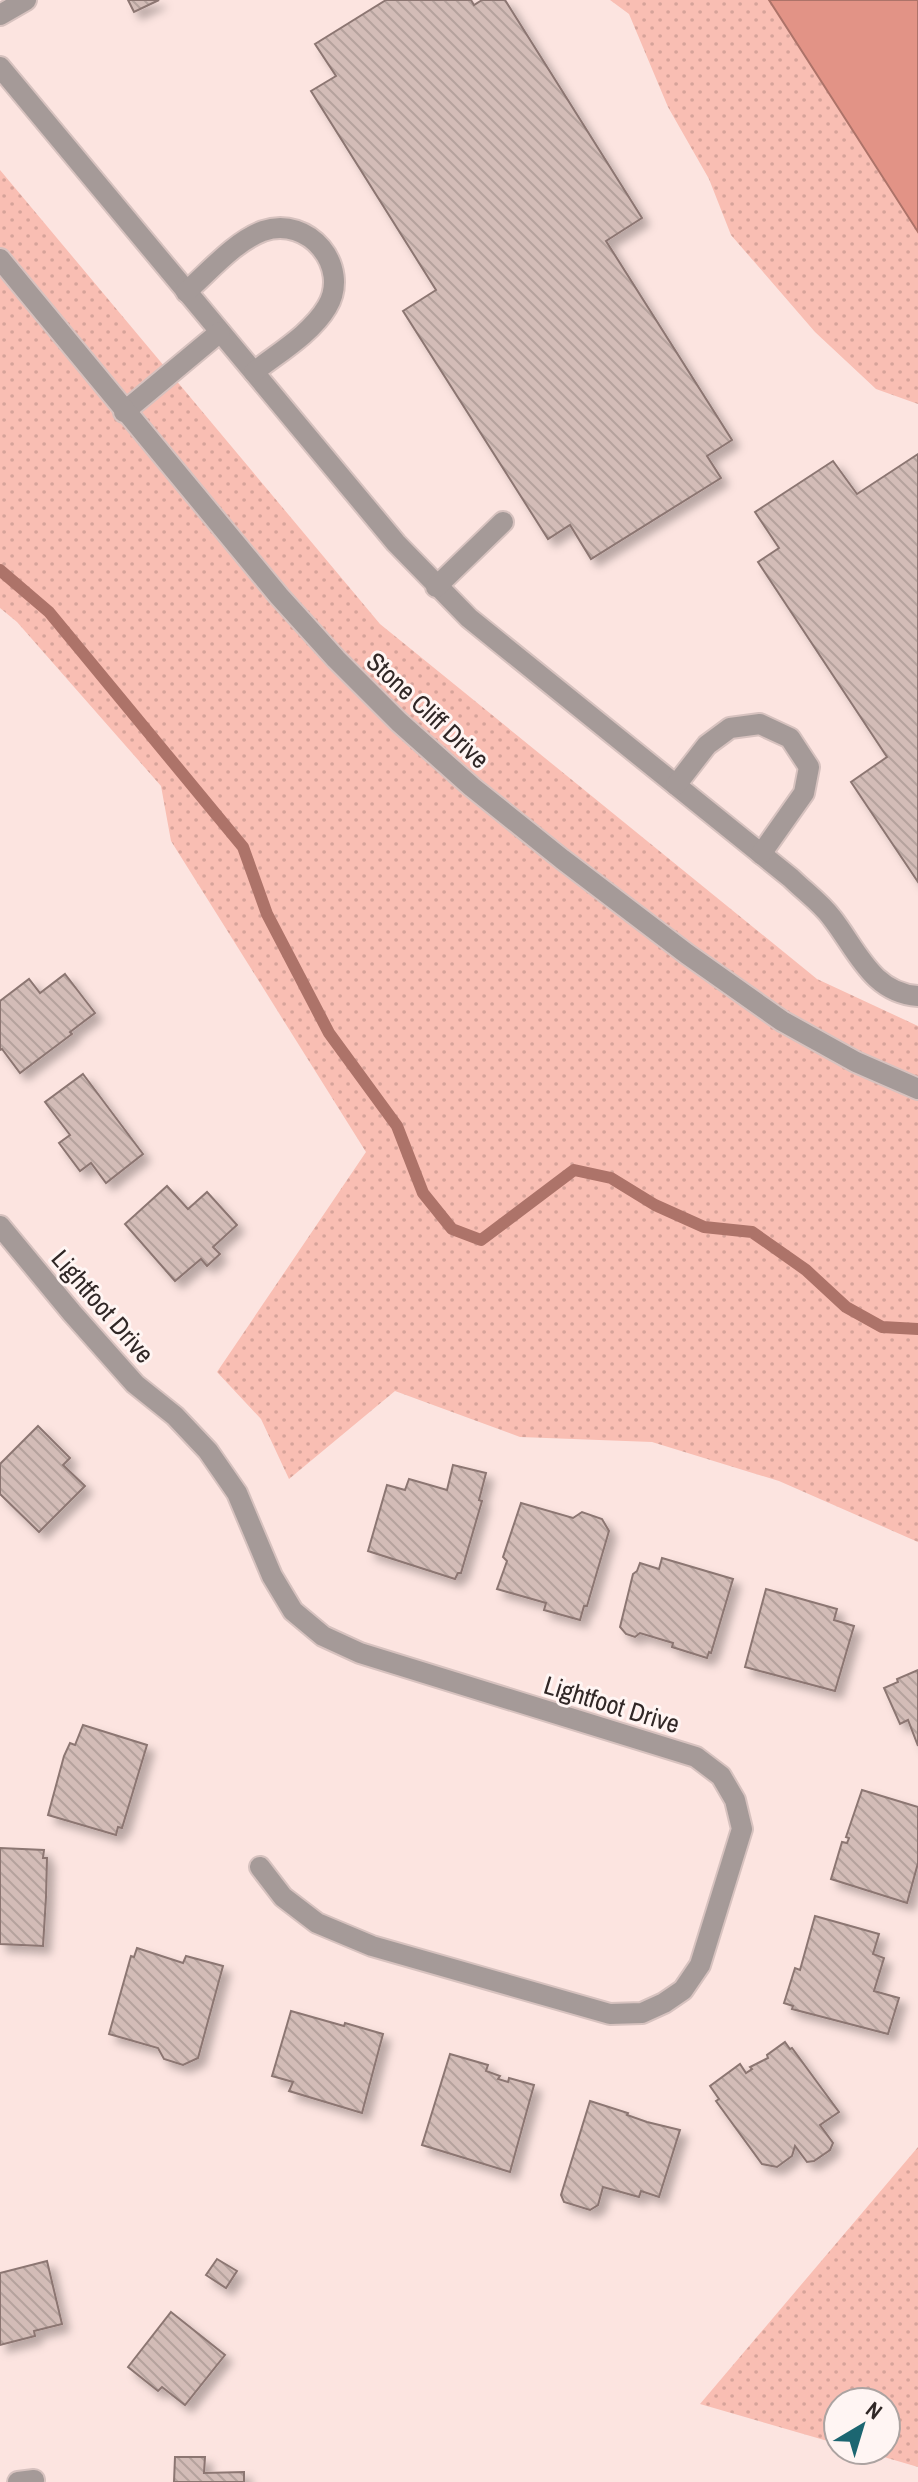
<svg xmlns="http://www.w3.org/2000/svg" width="918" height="2482" viewBox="0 0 918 2482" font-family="'Archivo Narrow',sans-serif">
	<defs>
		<pattern id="park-dots" width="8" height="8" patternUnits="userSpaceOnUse" patternTransform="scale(2)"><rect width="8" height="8" fill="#f9beb3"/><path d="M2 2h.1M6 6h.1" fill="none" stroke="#d6a39a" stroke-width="1.8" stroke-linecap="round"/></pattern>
		<pattern id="building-back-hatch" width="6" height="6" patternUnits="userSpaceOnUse" patternTransform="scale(2)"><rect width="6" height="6" fill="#d3bcb7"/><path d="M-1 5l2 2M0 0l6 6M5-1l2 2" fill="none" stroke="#b5a29d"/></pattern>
		<filter id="shadow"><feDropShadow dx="7" dy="7" stdDeviation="4" flood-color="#0004"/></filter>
	</defs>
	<rect width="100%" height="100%" fill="#fce4e0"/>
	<!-- park -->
	<g fill="url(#park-dots)">
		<path d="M610 0H918V404L876 389 815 332 731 235 709 179 668 107 629 14Z"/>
		<path d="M0 170 380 624 817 979 918 1026V1542L779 1481 652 1442 520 1437 395 1391 289 1479 261 1419 217 1372 366 1152 171 841 161 786 17 622 0 608Z"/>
		<path d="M918 2147V2467L860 2450H886V2402H838V2444L700 2404Z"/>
	</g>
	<!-- water -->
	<path fill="#e29386" stroke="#ad7369" stroke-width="2" d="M769 0H918V232Z"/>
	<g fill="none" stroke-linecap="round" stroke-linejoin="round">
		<!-- stream -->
		<path stroke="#ad7369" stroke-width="12" d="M0 570 49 612 243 847 267 914 329 1033 397 1126 423 1193 452 1229 481 1240 574 1170 611 1178 655 1205 704 1227 752 1232 806 1270 846 1307 882 1327 918 1329"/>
	</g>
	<!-- building -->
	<g fill="url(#building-back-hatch)" stroke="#8c7672" stroke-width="2" filter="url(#shadow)">
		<path d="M128 0H159L134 12Z"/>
		<path d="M386 0H471L474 5 482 0H505L642 218 606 241 732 440 707 456 721 478 591 559 570 525 548 539 403 311 436 290 311 91 336 76 315 44Z"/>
		<path d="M918 454V882L851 782 887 757 758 562 779 548 755 512 833 461 857 494Z"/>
		<path d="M65 974 95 1013 70 1032 72 1034 20 1073 2 1049 0 1050V1001L29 979 40 993Z"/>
		<path d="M83 1074 143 1154 106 1183 91 1163 80 1171 59 1143 70 1135 45 1102Z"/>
		<path d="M167 1186 188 1209 207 1192 237 1225 213 1247 220 1254 207 1266 201 1259 175 1281 125 1224Z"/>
		<path d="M38 1426 70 1458 63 1465 85 1486 39 1532 0 1494V1464Z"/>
		<path d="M453 1465 486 1473 479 1500 482 1501 461 1573H458L455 1579 368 1551 387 1485 405 1490 409 1479 447 1490Z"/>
		<path d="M521 1503 573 1518 582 1512 602 1519 609 1531 587 1606H584L580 1620 544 1610 546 1603 497 1589 507 1561 503 1557Z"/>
		<path d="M662 1558 733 1579 711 1653 709 1652 707 1658 672 1647 673 1643 640 1633 635 1637 626 1634 620 1627 633 1574 637 1571 640 1563 659 1569Z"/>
		<path d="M766 1589 837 1609 834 1620 854 1626 835 1691 745 1667Z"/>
		<path d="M918 1670V1746L908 1720 900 1724 884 1688 898 1682 897 1679Z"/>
		<path d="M83 1725 147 1745 122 1828 118 1827 116 1835 48 1815 64 1756 70 1743 75 1745Z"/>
		<path d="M862 1790 918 1807V1863L907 1903 831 1879 842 1842 847 1843 849 1838 846 1837Z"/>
		<path d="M0 1848 44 1850 43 1858H47L46 1897 43 1946 0 1944Z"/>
		<path d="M815 1916 879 1934 873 1954 884 1958 874 1991 899 1998 888 2034 792 2009 793 2006 784 2003 795 1968 800 1970Z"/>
		<path d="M137 1948 183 1963 186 1956 223 1966 198 2058 183 2065 164 2059 158 2048 109 2034 131 1956 134 1957Z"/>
		<path d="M291 2011 344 2026 345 2023 383 2034 362 2113 289 2091 293 2082 272 2076Z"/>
		<path d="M785 2042 790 2049 792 2048 839 2112 820 2125 833 2143 830 2150 814 2161 807 2162 795 2146 792 2156 777 2167 762 2164 716 2101 719 2099 710 2086 740 2064 746 2073 752 2069 750 2067 768 2058 767 2055Z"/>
		<path d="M450 2054 488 2065 486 2071 500 2076 498 2079 508 2082 509 2078 534 2085 510 2172 422 2145Z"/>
		<path d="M590 2101 628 2113 627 2115 647 2122 680 2130 659 2197 641 2191 639 2197 603 2187 598 2205 590 2210 564 2202 561 2195Z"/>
		<path d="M217 2259 237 2271 226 2288 206 2275Z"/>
		<path d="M47 2261 62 2324 34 2331 35 2336 0 2345V2273Z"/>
		<path d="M171 2312 225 2355 185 2405 162 2387 158 2391 128 2367Z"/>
		<path d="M175 2457H205L204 2473 244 2472V2482H174Z"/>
	</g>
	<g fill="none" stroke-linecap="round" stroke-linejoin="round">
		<defs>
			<g id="service">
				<path d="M0 15 26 0"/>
				<path d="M0 67 396 543 469 618 791 878C804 891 821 903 832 918 857 950 872 993 918 996"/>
				<path d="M186 292C209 272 234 242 263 231 309 215 351 267 327 307 311 334 278 353 254 372"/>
				<path d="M124 412 220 332"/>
				<path d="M436 587 503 522"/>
				<path d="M676 785 707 745 730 728 760 724 790 738 809 767 804 793 761 854"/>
			</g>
			<g id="minor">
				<path d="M0 259 279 596 336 659 399 722 472 787 562 859 687 954 782 1021 856 1062 918 1089"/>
				<path d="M0 1226 72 1313 135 1384 175 1416 208 1451 237 1493 272 1576 293 1611 323 1636 360 1653 696 1757 721 1776 735 1800 742 1829 700 1965 683 1990 664 2003 642 2013 610 2014 372 1946 317 1923 283 1897 260 1867"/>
				<path d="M18 2482 34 2480"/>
			</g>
		</defs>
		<!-- service casing -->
		<use href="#service" stroke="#d7c2bf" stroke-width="24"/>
		<!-- minor casing -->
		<use href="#minor" stroke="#d7c2bf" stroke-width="24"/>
		<!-- service -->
		<use href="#service" stroke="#a59a98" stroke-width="20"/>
		<!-- minor -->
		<use href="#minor" stroke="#a59a98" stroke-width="20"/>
	</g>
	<g text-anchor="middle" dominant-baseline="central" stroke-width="6" stroke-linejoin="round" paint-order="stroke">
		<!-- street labels -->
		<g font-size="26" fill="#302726" stroke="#fff5f3">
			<text transform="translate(428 710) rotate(43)">Stone Cliff Drive</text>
			<text transform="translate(103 1306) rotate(49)">Lightfoot Drive</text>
			<text transform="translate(612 1704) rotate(17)">Lightfoot Drive</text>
		</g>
	</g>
	<!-- north arrow -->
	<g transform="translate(862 2426) rotate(38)"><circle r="38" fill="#fff5f3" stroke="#aca3a1" stroke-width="2"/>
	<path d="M0-6L14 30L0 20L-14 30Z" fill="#1c6671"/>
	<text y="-12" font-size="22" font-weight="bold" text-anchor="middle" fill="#302726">N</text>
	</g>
</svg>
